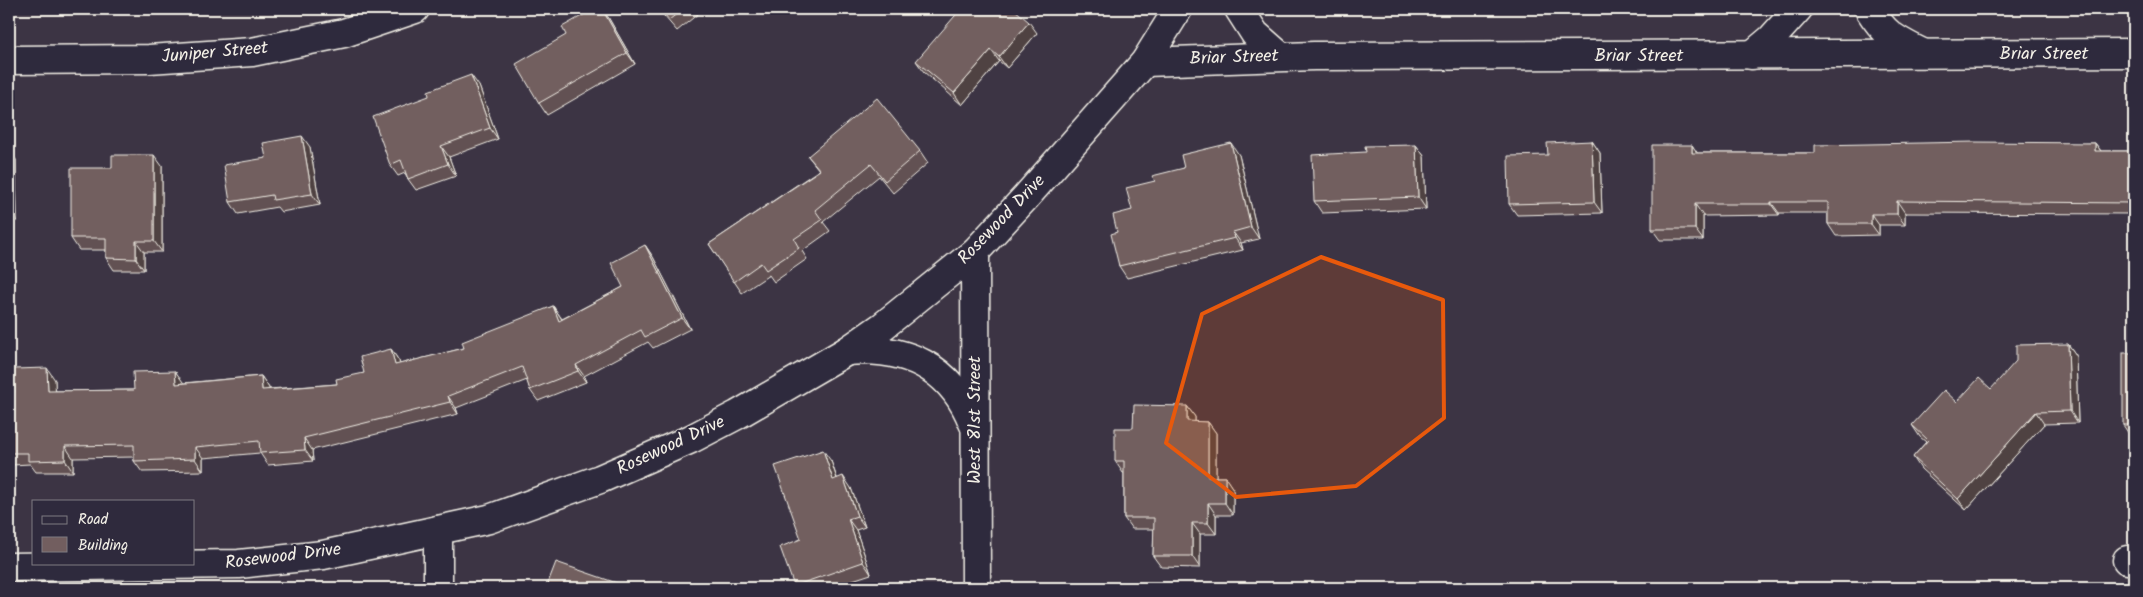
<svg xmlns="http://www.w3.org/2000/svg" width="2143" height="597" viewBox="0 0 2143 597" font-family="Kalam,sans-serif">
	<rect width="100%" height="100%" fill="#3c3444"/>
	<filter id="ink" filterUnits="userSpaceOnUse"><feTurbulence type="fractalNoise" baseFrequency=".02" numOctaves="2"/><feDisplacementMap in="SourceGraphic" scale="10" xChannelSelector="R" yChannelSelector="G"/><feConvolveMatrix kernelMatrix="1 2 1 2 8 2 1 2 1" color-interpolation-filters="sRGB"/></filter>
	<g filter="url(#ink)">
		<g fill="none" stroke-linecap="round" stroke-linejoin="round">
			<defs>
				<g id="minor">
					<path d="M1239 9 1255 34 1280 56"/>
					<path d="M1869 9C1886 36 1895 39 1922 53"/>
					<path d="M1752 55 1771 39 1798 9"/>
					<path d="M9 60 149 59 252 52 344 33 415 9"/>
					<path d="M1145 62 1314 56 2134 53"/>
					<path d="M975 252 976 588"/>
					<path d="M847 351C905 346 951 366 973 423"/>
					<path d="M438 530V588"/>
					<path d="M2127 560 2134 559"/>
					<path d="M9 567 239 564 323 555 489 519 600 479 691 439 737 415 847 351 883 326 975 252 1026 197 1145 62 1178 9"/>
				</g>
			</defs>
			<!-- minor casing -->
			<use href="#minor" stroke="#f4f1e8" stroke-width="31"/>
			<!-- minor -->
			<use href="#minor" stroke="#2f2a3d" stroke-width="28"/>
		</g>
		<!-- wall -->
		<g fill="#625152" stroke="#f4f1e8">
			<path d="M658 9H704L677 31Z"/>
			<path d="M608 17 635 64 547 115 539 103Z"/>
			<path d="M1037 33 1007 68 999 61 962 105 924 72 916 61Z"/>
			<path d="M479 86 498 139 449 157 456 176 416 190 408 179 405 173 398 176 390 165Z"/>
			<path d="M1592 141 1600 153 1602 213 1517 215 1509 204 1548 155Z"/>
			<path d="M2095 143 2101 151H2134V214L1905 213V225H1879V235L1836 236 1828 224V213H1779V215L1703 216V240H1660L1652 229 1692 145 1697 153H1815Z"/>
			<path d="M1416 145 1424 156 1426 209 1322 213 1314 201Z"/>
			<path d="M310 147 320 205 281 212 277 207 238 214 230 202 266 158Z"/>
			<path d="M9 149 16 160 17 221H9Z"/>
			<path d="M920 151 928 163 893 193 879 176 823 222 830 231 802 251 807 259 774 282 769 275 742 293 709 244 819 170 808 156Z"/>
			<path d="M1239 155 1259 239 1241 243 1243 250 1127 278 1119 266 1117 232 1132 210 1155 181Z"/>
			<path d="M162 166V252H144V270H114L106 258V250H79L71 238 112 168Z"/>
			<path d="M645 245 653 257 690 329 653 348 648 342 584 376 586 382 538 401 530 390 527 380 456 408 458 414 312 450 313 461 268 465 260 453 203 458V471L142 472 134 461V457L73 458V472H36L30 464 12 465 9 461V393H14L55 380V391L134 390 175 371 183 383 261 376 269 388V389L337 384 364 373 391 349 399 361 400 364 464 348 553 306 562 319 623 287Z"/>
			<path d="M2068 344 2076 355 2078 423 2044 424 1966 510 1921 469 1913 457 1926 442 1920 437 1912 425 1957 402 1991 389Z"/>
			<path d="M2134 353V437H2131L2123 425Z"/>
			<path d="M1187 406 1195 417V422H1208L1216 433V477H1225L1233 489V515H1216V534H1200V568L1161 567 1153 556 1154 529H1132L1124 518V473H1123L1115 461 1133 428Z"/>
			<path d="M831 461 837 478 851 488 865 527 856 530 871 574 828 588H795L794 586 801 539Z"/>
		</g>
		<!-- shaded-wall -->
		<g fill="#504242" stroke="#f4f1e8">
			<path d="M602 9 608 17 635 64 627 53Z"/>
			<path d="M1029 22 1037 33 1007 68 999 57Z"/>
			<path d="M991 50 999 61 962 105 954 93Z"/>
			<path d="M471 75 479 86 498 139 490 128Z"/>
			<path d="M302 136 310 147 320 205 312 194Z"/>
			<path d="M1592 141 1600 153 1602 213 1594 202Z"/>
			<path d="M1231 143 1239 155 1259 239 1251 227Z"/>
			<path d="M2095 143 2103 154 2095 151Z"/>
			<path d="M1416 145 1424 156 1426 209 1418 197Z"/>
			<path d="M1692 145 1700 157 1692 153Z"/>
			<path d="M441 146 449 157 456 176 448 164Z"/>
			<path d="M9 149 16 160 17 221 9 210Z"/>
			<path d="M154 155 162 166V252L154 241Z"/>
			<path d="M1897 201 1905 213V225L1897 214Z"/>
			<path d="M1771 202 1779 213V215L1771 204Z"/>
			<path d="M1695 204 1703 216V240L1695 229Z"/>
			<path d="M1871 214 1879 225V235L1871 224Z"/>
			<path d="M1233 232 1241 243 1243 250 1235 238Z"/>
			<path d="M136 241 144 252V270L136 259Z"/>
			<path d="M645 245 653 257 690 329 682 318Z"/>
			<path d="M553 306 561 318 567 332 559 321Z"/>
			<path d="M2068 344 2076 355 2078 423 2070 411Z"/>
			<path d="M391 349 399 361 403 376 395 365Z"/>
			<path d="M576 365 584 376 586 382 578 371Z"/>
			<path d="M47 368 55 380 56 403 48 391Z"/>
			<path d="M175 371 183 382 184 395 176 384Z"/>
			<path d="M261 376 269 388 270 401 262 390Z"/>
			<path d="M448 396 456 408 458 414 450 402Z"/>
			<path d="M1187 406 1195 417V433L1187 421Z"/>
			<path d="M2036 412 2044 424 1966 510 1958 499Z"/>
			<path d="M1208 422 1216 433V488L1208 477Z"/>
			<path d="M304 438 312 450 313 461 305 450Z"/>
			<path d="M65 446 73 458V472L65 460Z"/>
			<path d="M195 447 203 458V471L195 459Z"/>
			<path d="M823 450 831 461 841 491 833 480Z"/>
			<path d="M843 476 851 488 865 527 857 516Z"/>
			<path d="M1225 477 1233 489V515L1225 503Z"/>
			<path d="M1208 503 1216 515V534L1208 523Z"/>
			<path d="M848 519 856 530 871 574 863 562Z"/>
			<path d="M1192 523 1200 534V568L1192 556Z"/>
		</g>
		<!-- building -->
		<g fill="#725e5f" stroke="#f4f1e8">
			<path d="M594 9H602L627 53 539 103 516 64 566 35 562 27Z"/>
			<path d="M660 9H683L669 20Z"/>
			<path d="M961 9H1014L1029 22 999 57 991 50 954 93 916 61Z"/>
			<path d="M471 75 490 128 441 146 448 164 408 179 401 160 390 165 373 117 429 96 428 91Z"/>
			<path d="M877 98 920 151 885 181 871 164 815 210 822 220 794 239 799 248 766 270 761 263 734 282 709 244 820 170 808 156Z"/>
			<path d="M302 136 312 194 273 200 272 195 230 202 224 165 266 158 263 143Z"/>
			<path d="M1592 141 1594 202 1509 204 1508 156 1548 155 1547 143Z"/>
			<path d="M1975 142 2095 143V151H2134V203L1897 201V214H1871V224H1828V202H1771V204H1695V229H1652V145H1692V153H1815V145Z"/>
			<path d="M1231 143 1251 227 1233 232 1235 238 1119 266 1111 234 1117 232 1113 215 1132 210 1126 188 1155 181 1152 176 1184 168 1181 155Z"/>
			<path d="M1416 145 1418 197 1314 201 1312 155 1366 152 1365 146Z"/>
			<path d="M112 155H154V241H136V259L106 258V238H71V168H112Z"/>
			<path d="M645 245 682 318 645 337 641 330 576 365 578 371 530 390 522 367 448 396 450 402 304 438 305 450 260 453 259 441 195 447V459L134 461V445L65 446V460L28 461V453H9V393H14V369L47 368 48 391 134 390 133 372 175 371 176 384 261 376 262 390 337 384 336 379 364 373 360 357 391 349 395 365 464 348 462 342 553 306 559 321 623 287 611 263Z"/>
			<path d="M2068 344 2070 411 2036 412 1958 499 1913 457 1928 440 1912 425 1944 390 1957 402 1979 378 1991 389 2016 361V345Z"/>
			<rect x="2123" y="353" width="11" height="72"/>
			<path d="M1134 405 1187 406V421L1208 422V477H1225V503H1208V523H1192V556H1153L1154 518H1124V461H1115V428H1133Z"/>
			<path d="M823 450 833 480 843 476 857 516 848 519 863 562 794 586 780 547 801 539 775 466Z"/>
			<path d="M556 562 631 588H546Z"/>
		</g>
	</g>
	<!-- marked area -->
	<path fill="#e8590c" fill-opacity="0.2" stroke="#e8590c" stroke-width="4" stroke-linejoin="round" d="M1321 257 1443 300 1444 418 1356 486 1236 497 1166 443 1202 314Z"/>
	<g text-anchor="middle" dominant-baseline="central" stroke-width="4" stroke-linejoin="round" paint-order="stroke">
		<!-- street labels -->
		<g font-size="18" fill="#f4f1e8" stroke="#2f2a3d">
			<text transform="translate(215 53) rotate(-5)">Juniper Street</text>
			<text x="2044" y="54">Briar Street</text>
			<text x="1639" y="56">Briar Street</text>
			<text transform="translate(1234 58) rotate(-2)">Briar Street</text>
			<text transform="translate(1002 220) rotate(-46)">Rosewood Drive</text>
			<text transform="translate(975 420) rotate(-90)">West 81st Street</text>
			<text transform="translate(671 446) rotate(-25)">Rosewood Drive</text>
			<text transform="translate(283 557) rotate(-7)">Rosewood Drive</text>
		</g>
	</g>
	<!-- margin -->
	<rect width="2143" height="597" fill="none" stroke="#2f2a3d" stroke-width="30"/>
	<rect x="15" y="15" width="2113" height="567" fill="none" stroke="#f4f1e8" stroke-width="2" filter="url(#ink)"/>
	<!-- legend -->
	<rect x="32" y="500" width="162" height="65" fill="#2f2a3d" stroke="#7e7a81"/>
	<rect x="42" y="516" width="25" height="8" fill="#2f2a3d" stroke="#7e7a81"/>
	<text x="78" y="524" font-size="15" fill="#f4f1e8">Road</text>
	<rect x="42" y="537" width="25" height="15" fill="#725e5f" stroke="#7e7a81"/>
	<text x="78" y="550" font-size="15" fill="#f4f1e8">Building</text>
</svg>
